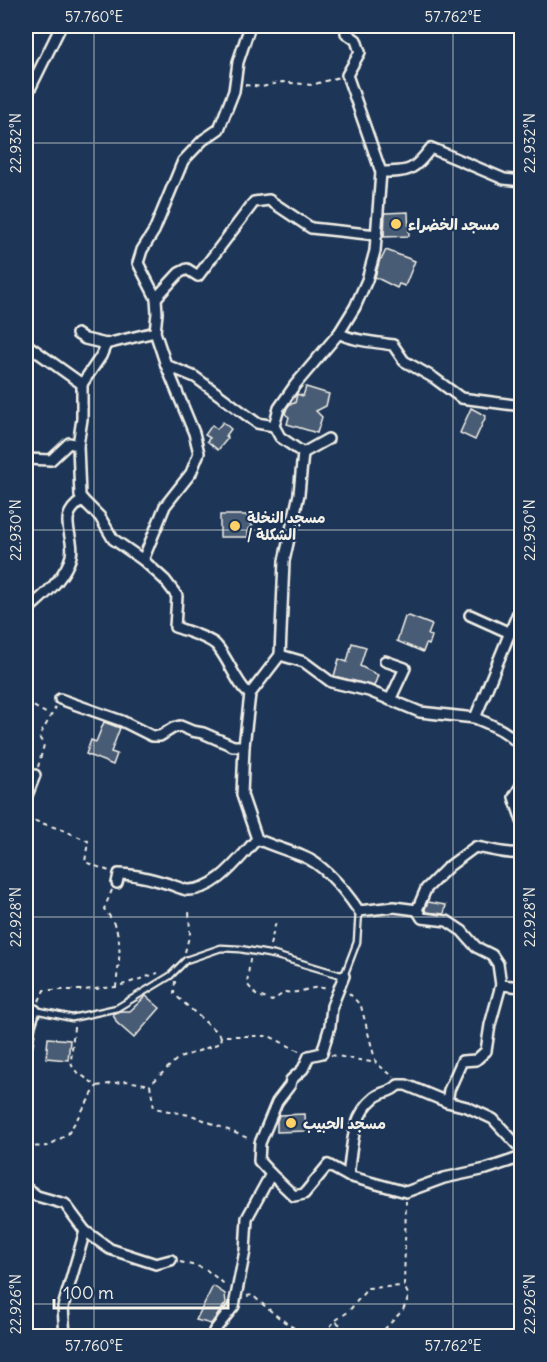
<svg xmlns="http://www.w3.org/2000/svg" width="547" height="1362" viewBox="0 0 547 1362" font-family="Delius,'Playpen Sans Arabic',sans-serif">
	<rect width="100%" height="100%" fill="#1d3557"/>
	<filter id="ink" filterUnits="userSpaceOnUse"><feTurbulence type="fractalNoise" baseFrequency=".0167" numOctaves="2"/><feDisplacementMap in="SourceGraphic" scale="12" xChannelSelector="R" yChannelSelector="G"/><feConvolveMatrix kernelMatrix="1 2 1 2 8 2 1 2 1" color-interpolation-filters="sRGB"/></filter>
	<g filter="url(#ink)">
		<!-- building -->
		<g fill="#485b74" stroke="#f4f1e8" stroke-width="1.5">
			<path d="M408 212 409 236 384 237 385 213Z"/>
			<path d="M386 250 415 261 405 286 399 284 397 288 375 277 380 259 382 258Z"/>
			<path d="M306 387 329 394 326 406 316 411 322 417 317 433 287 424 289 417 285 414 287 408 290 404 295 403 297 394 303 396Z"/>
			<path d="M471 408 486 416 475 440 460 433Z"/>
			<path d="M223 422 231 429 226 436 228 438 218 450 207 441 210 438 205 435 212 425 217 429Z"/>
			<path d="M220 515H247L248 522 253 525 248 530V537H220Z"/>
			<path d="M409 616 432 625 428 635 432 636 429 645 426 644 423 652 397 641 405 617Z"/>
			<path d="M352 643 366 647 360 666 378 675 374 686 334 676 339 659 347 662Z"/>
			<path d="M104 722 120 728 111 752 117 754 113 765 86 754 91 740 96 742Z"/>
			<path d="M428 902 446 905 444 914 426 912 425 909Z"/>
			<path d="M146 996 160 1008 134 1038 117 1023 113 1014 121 1011H130Z"/>
			<path d="M48 1038 70 1040 68 1060 46 1058Z"/>
			<path d="M305 1114 306 1131 277 1132V1121L279 1115Z"/>
			<path d="M213 1286 225 1294 226 1303 211 1324 196 1320Z"/>
		</g>
		<g fill="none" stroke-linecap="round" stroke-linejoin="round">
			<defs>
				<path id="lane" d="M35 1010 72 1018 117 1008 170 976 186 960 221 948 240 949 274 955 344 976 357 942 359 911"/>
				<g id="street">
					<path d="M347 26 346 33 356 40 360 52 347 75 381 172 375 251 367 280 355 307 339 333 295 385 279 408 274 426 280 437 303 453 299 494 284 561 280 655 304 662 331 682 369 691 420 712 475 718"/>
					<path d="M26 97 61 26"/>
					<path d="M26 107 28 111 26 117"/>
					<path d="M381 172C410 172 413 171 431 148L504 179 522 181"/>
					<path d="M156 298 179 273 187 269 198 276 254 202 269 200 311 228 377 235"/>
					<path d="M339 333C352 341 376 342 393 345L404 361 434 378 461 398 522 406"/>
					<path d="M77 334 85 339 106 344"/>
					<path d="M26 344 82 384V419L78 445"/>
					<path d="M166 365 195 377 257 423 274 426"/>
					<path d="M82 384 101 356 106 344 155 332"/>
					<path d="M303 453 328 439"/>
					<path d="M26 459 51 460 69 443 78 445 80 496 83 500"/>
					<path d="M143 560 165 506 191 473 199 453 194 433 166 365 155 332 157 313 156 298 138 263 142 250 154 231 183 161 203 140 219 129 234 91 238 62 250 26"/>
					<path d="M522 603 475 718C492 725 511 732 522 749"/>
					<path d="M26 611C42 597 60 583 69 562 80 538 52 519 83 500L100 517 113 539 143 560 165 580 177 596 175 627C186 631 207 637 215 644 227 655 238 688 250 694"/>
					<path d="M470 615 510 633"/>
					<path d="M280 655 250 694 244 746 242 795 257 839C272 846 287 850 302 856 324 864 346 892 359 911L394 907 417 910 426 889 448 867 475 847C491 849 506 855 522 853"/>
					<path d="M385 661 405 668 390 700"/>
					<path d="M60 699 122 721 152 736H160L173 728 180 726 192 731 203 733 233 746H244"/>
					<path d="M522 784 514 797 522 821"/>
					<path d="M26 798 35 775"/>
					<path d="M117 883 119 874C136 874 153 879 169 884 175 886 182 889 187 890 217 891 239 858 257 839"/>
					<path d="M417 910 422 918 447 921 462 931 476 947 492 955 498 964 501 985 522 987"/>
					<path d="M26 1008 35 1010 30 1025 26 1049"/>
					<path d="M447 1102 449 1090 462 1061 476 1060 486 1051 490 1025 501 985"/>
					<path d="M271 1174 294 1196 304 1194 328 1165 348 1176 406 1192 444 1178 486 1169 522 1157"/>
					<path d="M348 1176C352 1150 351 1116 374 1098 382 1091 391 1093 398 1085H406L447 1102 467 1107 493 1119 522 1150"/>
					<path d="M26 1188 37 1196 65 1204 85 1231 63 1307 65 1336"/>
					<path d="M85 1231 110 1249 156 1264 171 1260"/>
					<path d="M213 1336 214 1331 234 1306 245 1251 247 1218 271 1174 259 1161 260 1143 277 1102 290 1085 291 1080 303 1069 309 1056 322 1053 330 1026 332 1006 344 976"/>
				</g>
			</defs>
			<!-- lane casing -->
			<use href="#lane" stroke="#f4f1e8" stroke-width="9"/>
			<!-- street casing -->
			<use href="#street" stroke="#f4f1e8" stroke-width="14"/>
			<!-- path -->
			<g stroke="#f4f1e8" stroke-width="2" stroke-dasharray="4.5 4.5" stroke-linecap="butt">
				<path d="M245 85 262 87 282 82 312 85 339 77"/>
				<path d="M26 702 51 716"/>
				<path d="M38 767 44 745 39 737 56 707"/>
				<path d="M26 818 63 830 88 841 85 862 109 871"/>
				<path d="M112 890 104 909C126 935 119 955 116 987L158 973"/>
				<path d="M270 945 276 922"/>
				<path d="M185 952 190 933 189 910"/>
				<path d="M250 959 247 984 256 995 272 1001 285 992C300 995 312 984 328 989"/>
				<path d="M175 981 174 994 221 1036H269L301 1052"/>
				<path d="M349 993 361 1006 376 1063 394 1077"/>
				<path d="M39 1001 44 990H83L116 987"/>
				<path d="M74 1027 71 1061 73 1069 97 1086 126 1081 150 1085"/>
				<path d="M221 1036 220 1043 177 1059 150 1085 154 1108 194 1116 250 1139"/>
				<path d="M331 1055 376 1063"/>
				<path d="M26 1147 48 1146 68 1134 97 1086"/>
				<path d="M180 1262 204 1268 227 1286"/>
				<path d="M247 1296 252 1295C267 1307 302 1342 321 1334 326 1332 331 1325 335 1321L356 1336"/>
				<path d="M336 1320 348 1312 368 1288 404 1286"/>
				<path d="M378 1336 403 1310 409 1296 404 1286 406 1201"/>
			</g>
			<!-- lane -->
			<use href="#lane" stroke="#1d3557" stroke-width="4.5"/>
			<!-- street -->
			<use href="#street" stroke="#1d3557" stroke-width="9"/>
		</g>
	</g>
	<!-- ticks -->
	<path fill="none" stroke="#f4f1e8" stroke-width="1.5" stroke-opacity="0.45" d="M94 26V1336M453 26V1336M26 143H522M26 530H522M26 917H522M26 1304H522"/>
	<!-- markers -->
	<g fill="#ffd166" stroke="#1d3557" stroke-width="2">
		<circle cx="396" cy="224" r="6"/>
		<circle cx="235" cy="526" r="6"/>
		<circle cx="291" cy="1123" r="6"/>
	</g>
	<g text-anchor="middle" dominant-baseline="central" stroke-width="4.5" stroke-linejoin="round" paint-order="stroke">
		<!-- poi labels -->
		<g font-size="15" font-weight="bold" fill="#f4f1e8" stroke="#1d3557" text-anchor="start">
			<text x="408" y="224">مسجد الخضراء</text>
			<text x="247" y="517">مسجد النخلة<tspan x="247" dy="17">/ الشكلة</tspan></text>
			<text x="303" y="1123">مسجد الحبيب</text>
		</g>
	</g>
	<!-- margin -->
	<rect width="547" height="1362" fill="none" stroke="#1d3557" stroke-width="66"/>
	<!-- scale -->
	<path d="M54 1299v9h174v-9" fill="none" stroke="#f4f1e8" stroke-width="3"/>
	<text x="63" y="1299" font-size="18" fill="#f4f1e8" stroke="#1d3557" stroke-width="4.5" paint-order="stroke">100 m</text>
	<rect x="33" y="33" width="481" height="1296" fill="none" stroke="#f4f1e8" stroke-width="2"/>
	<g font-size="15" text-anchor="middle" fill="#f4f1e8">
		<text x="94" y="22">57.760°E</text>
		<text x="453" y="22">57.762°E</text>
		<text transform="translate(16 143) rotate(-90)" y="5">22.932°N</text>
		<text transform="translate(530 143) rotate(-90)" y="5">22.932°N</text>
		<text transform="translate(16 530) rotate(-90)" y="5">22.930°N</text>
		<text transform="translate(530 530) rotate(-90)" y="5">22.930°N</text>
		<text transform="translate(16 917) rotate(-90)" y="5">22.928°N</text>
		<text transform="translate(530 917) rotate(-90)" y="5">22.928°N</text>
		<text transform="translate(16 1304) rotate(-90)" y="5">22.926°N</text>
		<text transform="translate(530 1304) rotate(-90)" y="5">22.926°N</text>
		<text x="94" y="1351">57.760°E</text>
		<text x="453" y="1351">57.762°E</text>
	</g>
</svg>
